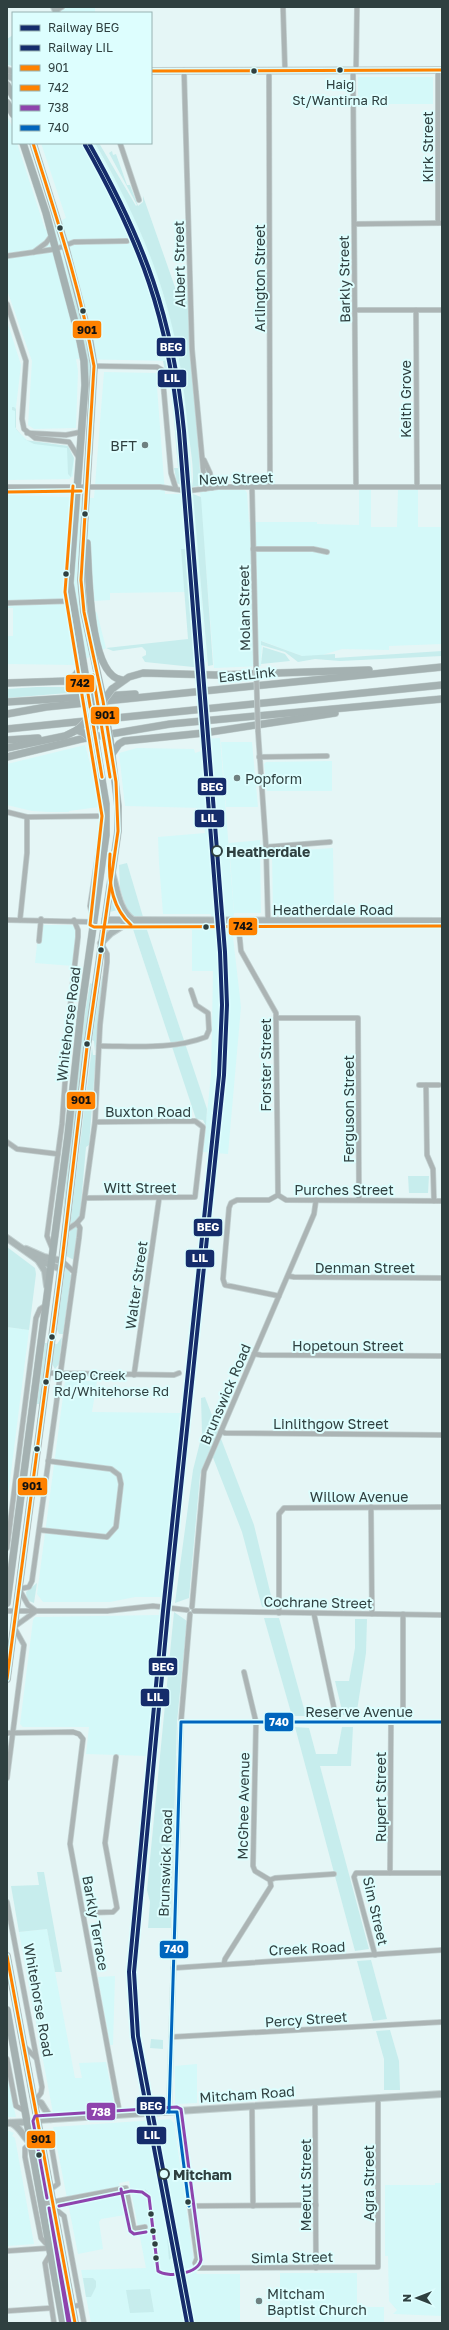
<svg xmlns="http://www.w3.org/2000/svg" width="449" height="2330" viewBox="0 0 449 2330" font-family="'Golos Text',sans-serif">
	<rect width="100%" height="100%" fill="#e5f6f6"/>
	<!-- built -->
	<g fill="#d4f9f9">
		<path d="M60 7H95V13H62Z"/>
		<rect x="358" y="77" width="75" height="27"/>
		<path d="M7 115 13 129V143H17L45 229 66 218 41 143H95L128 203 155 266 176 337 187 410 192 486H186L173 362 157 294 135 234 95 158 144 265 160 313 171 361 76 359 78 371 76 428 34 429 28 425 32 361 7 290Z"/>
		<path d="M7 321 21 365 16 407V429L28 441 68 446 74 460 73 476 69 479 7 480Z"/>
		<path d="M104 372 156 373 165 494H182L188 549 181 550 185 592 110 593V600L94 601 95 611 97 613 106 648 75 665 7 664V636H13V608H7V495L94 498Z"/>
		<path d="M218 490H245L247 493 249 522H317V524L359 525V490H371V527H397L398 490H418V527H442V644L389 646V650L342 649 319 656H302L262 641 261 666 214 668 200 492Z"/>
		<path d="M194 496 207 662H200L187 497Z"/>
		<path d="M220 738 234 913 232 928 241 1007 228 1154 203 1152 211 1075 213 971H192V928H212L211 914H163L159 863 158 837 205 833 202 808 125 806 119 753 137 748 194 749 195 753 201 751V740L203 739Z"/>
		<path d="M221 742H252L258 807H226Z"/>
		<path d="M85 745 99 796V807L69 811V812H49L32 811 7 805V764Z"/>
		<path d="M332 761V791H267L264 764 266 762Z"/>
		<path d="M260 840 261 913H234L229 843Z"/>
		<path d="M333 848 334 913H273L272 854 274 852Z"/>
		<path d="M39 925H72L77 930 73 966 35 963Z"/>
		<path d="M7 1327 29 1330 7 1504Z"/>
		<path d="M65 1381H97L92 1412 180 1413 163 1597H135L110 1602H43L37 1594Z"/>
		<path d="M160 1615 147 1756 86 1754 89 1727H23L20 1724 33 1620 35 1617Z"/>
		<path d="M47 1929 75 2078H82L79 2063 106 2062 115 2108 53 2113 19 1932Z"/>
		<path d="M115 1976 113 2045H110L98 1977Z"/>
		<path d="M197 2064V2103L175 2104V2066Z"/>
		<path d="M7 2076 16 2117H7Z"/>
		<path d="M170 2119 174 2123 195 2268 197 2274H240V2323H91L81 2270 146 2268 129 2181 119 2183 125 2215 101 2219 99 2222 103 2249 78 2254 53 2127Z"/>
		<path d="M7 2130 14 2133 12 2136 15 2138 34 2244 7 2246Z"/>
		<path d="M435 2183H442V2316L393 2314 397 2310 389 2301 388 2256H385V2185H435Z"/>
		<path d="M280 2273H357V2307H384V2323H280Z"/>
	</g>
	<!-- green -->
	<g fill="#c7eded">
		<path d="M13 35V66L7 65V39Z"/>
		<path d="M95 143H99L136 206 137 205 109 153 112 151 113 155 116 154 127 185H130L138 206 143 202V196L176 290 187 285 201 486 192 487C195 472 190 446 188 430 179 317 151 241 95 143Z"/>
		<path d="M89 147 135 234 157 294 173 362 187 488 177 483 174 468H178L170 372 165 371 163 361 170 360C164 328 156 297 145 266 130 225 108 186 89 147Z"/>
		<path d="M67 272 89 349 91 371 88 406 86 353Z"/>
		<path d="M7 407H14L16 409V429L25 440 68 446 74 458 71 477 68 474 67 448 34 444 24 439 15 427V411L12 410V407Z"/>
		<path d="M182 494H187L200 662 198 663V667H193L145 662 142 657 146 655V651L142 647 113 651 106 648 188 639 181 549H188Z"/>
		<path d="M193 494 201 497 213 665 208 666Z"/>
		<path d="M261 641 302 656 335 654V658L442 651V656L340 661 315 659 298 662 285 652 261 645Z"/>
		<path d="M263 647 285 654 290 661 261 664Z"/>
		<path d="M37 687H66L80 692 7 698V689Z"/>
		<path d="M127 863 146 927 207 1109 206 1126 203 1120 196 1119 127 911 120 888 119 865Z"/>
		<path d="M114 892 121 909 110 912Z"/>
		<path d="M102 976H104L95 1052 94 1041 92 1040Z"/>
		<path d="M90 983 92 984 67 1193 62 1219 84 1019Z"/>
		<path d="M92 1047 93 1055H96L89 1145 86 1147 80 1215 78 1220 70 1226Z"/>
		<path d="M408 1176H429L428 1193H409Z"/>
		<path d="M77 1225 78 1229 74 1260 66 1256 70 1231Z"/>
		<path d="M7 1247 35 1268 36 1274 29 1330 7 1327Z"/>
		<path d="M65 1268 69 1270 71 1276 63 1334H59L57 1329Z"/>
		<path d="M62 1337 59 1364 55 1369 52 1364 54 1344H57Z"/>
		<path d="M45 1343H48L40 1404H37Z"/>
		<path d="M205 1397 254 1525 274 1608 262 1607 242 1532 210 1450 200 1475 189 1598 175 1603 193 1470 202 1434 201 1398Z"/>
		<path d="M37 1583 34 1603 27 1600 26 1592Z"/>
		<path d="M174 1612 187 1621 177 1722 171 1928H148L150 1902 147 1890Z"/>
		<path d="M264 1618H279L306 1716H292Z"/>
		<path d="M355 1619H367L366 1653 356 1717 343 1715 335 1681H349L355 1648Z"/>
		<path d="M295 1727 309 1728 316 1754H337L342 1727H353L351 1766H320L369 1949 355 1951Z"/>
		<path d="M37 1872H44L62 1972H55L47 1929 19 1932 11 1886 39 1885Z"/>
		<path d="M371 1960 387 2019 373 2021 357 1961Z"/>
		<path d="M390 2030 399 2061 400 2090H384V2059L376 2031Z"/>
		<path d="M151 2039 163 2040V2049L150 2048Z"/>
		<path d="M145 2189 150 2194 156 2253Z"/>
		<path d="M165 2213 176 2261 171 2258 169 2260Z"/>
		<path d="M83 2278H93L96 2281V2287L91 2297H86Z"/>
		<path d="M150 2289 154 2312 130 2313 126 2290Z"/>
	</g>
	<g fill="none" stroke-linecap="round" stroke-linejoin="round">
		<defs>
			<g id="minor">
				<path d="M283 7 285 70"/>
				<path d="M56 10 62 7"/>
				<path d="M184 70 192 349 205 489"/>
				<path d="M269 70 270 487"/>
				<path d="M353 70 356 487"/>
				<path d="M356 70 357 7"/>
				<path d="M438 70V223"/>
				<path d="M120 143 139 200"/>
				<path d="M355 224 442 223"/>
				<path d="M34 252 46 243 52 235"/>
				<path d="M7 256 56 249 74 242 127 241"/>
				<path d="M7 304 26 361 22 419 24 429 35 438 69 442 79 458"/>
				<path d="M356 310H442"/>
				<path d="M416 310 417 487"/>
				<path d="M94 366 157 367 162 370 171 473 176 489"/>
				<path d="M27 433 66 435 81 432"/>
				<path d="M204 460 210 473 212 488"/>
				<path d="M7 487H160L187 491 218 487H442"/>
				<path d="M252 487 256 664"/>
				<path d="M253 549H313L327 552"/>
				<path d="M7 603 72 601"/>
				<path d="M258 731 266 847 268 921"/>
				<path d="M259 757 327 756"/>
				<path d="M7 812 27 817 107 816"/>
				<path d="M266 847 330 842"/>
				<path d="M7 920 94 922 90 906 101 835 106 828"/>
				<path d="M20 920 27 853V817"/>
				<path d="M238 921 241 951 276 1013 278 1195"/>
				<path d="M39 941 41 919"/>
				<path d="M276 1018H358L359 1200"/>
				<path d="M99 1046C134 1046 172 1050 206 1037L209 1030 208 1013 196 1005 191 990"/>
				<path d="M419 1085H439"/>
				<path d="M426 1085 427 1155 433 1169 434 1201"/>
				<path d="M7 1142 17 1149 58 1154"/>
				<path d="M85 1198 195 1197 203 1127 195 1121 95 1122"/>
				<path d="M65 1231 77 1223 82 1217 95 1122 100 1025 107 962V954L102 945"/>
				<path d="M52 1248 47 1236 62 1124 71 998 78 937V930L74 920"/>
				<path d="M62 1261 74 1272"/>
				<path d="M288 1276 294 1277 442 1278"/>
				<path d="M279 1296 225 1285 223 1279 229 1208 231 1203 237 1200H269L278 1195 286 1200 442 1201"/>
				<path d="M254 1354 261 1355 442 1356"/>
				<path d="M47 1373 174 1375 179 1373"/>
				<path d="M134 1375 159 1199"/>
				<path d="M221 1431 225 1433 442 1435"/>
				<path d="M371 1507 372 1614"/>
				<path d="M40 1530 107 1537 116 1527 121 1484 119 1475 111 1469 48 1461"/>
				<path d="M7 1548 36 1318 40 1309 46 1305"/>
				<path d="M192 1607 204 1471 314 1214 316 1200"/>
				<path d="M7 1611H107L153 1606 187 1610"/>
				<path d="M194 1611 442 1615"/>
				<path d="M279 1613V1514L284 1508 442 1507"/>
				<path d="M314 1614 337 1722"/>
				<path d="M181 1722H442"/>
				<path d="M403 1722V1614"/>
				<path d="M7 1733 73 1732 79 1734 83 1739 70 1844 120 2115"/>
				<path d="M7 1778 24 1645 14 1627 36 1611 28 1605 19 1589 29 1587 32 1581 79 1238 80 1228 77 1223"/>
				<path d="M390 1873 391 1722"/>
				<path d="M270 1880 275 1878 334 1874"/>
				<path d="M7 1902 42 2087 41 2093 35 2101"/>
				<path d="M83 1913 113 1912 117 1908 105 1843 116 1757"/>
				<path d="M375 1955 354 1877 356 1873H442"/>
				<path d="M224 1964 225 1959 271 1886 270 1880 255 1871 253 1866 256 1722 244 1672"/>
				<path d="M173 1968 442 1950"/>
				<path d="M171 2037 442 2022"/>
				<path d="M24 2046 36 2058"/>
				<path d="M7 2059 16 2106 25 2111"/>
				<path d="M315 2102 316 2268"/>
				<path d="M252 2107 253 2206"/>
				<path d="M169 2112 181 1722 190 1614"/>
				<path d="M177 2112 197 2258 195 2263 198 2268 378 2267V2098"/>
				<path d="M41 2133 50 2138 58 2184 51 2189"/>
				<path d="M31 2143 25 2148V2157L41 2238 49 2247"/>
				<path d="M42 2204 126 2188 134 2229 145 2227"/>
				<path d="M189 2206 316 2205"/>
				<path d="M54 2208 64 2216 84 2323"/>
				<path d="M7 2251 50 2248"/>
				<path d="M51 2253 45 2263 54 2323"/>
				<path d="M61 2309 80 2305"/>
				<path d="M7 2311 51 2308"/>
			</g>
			<g id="major">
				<path d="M54 7 57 13"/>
				<path d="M7 70 13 72"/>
				<path d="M151 71 442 70"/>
				<path d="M7 76 13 78"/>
				<path d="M112 873C117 889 119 911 133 920"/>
				<path d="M105 920 442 921"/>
				<path d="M101 943 111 933 130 921"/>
				<path d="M7 1238 38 1260 61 1269"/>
				<path d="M26 1249 44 1257 62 1261"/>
				<path d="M38 1260 45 1271 47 1286"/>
				<path d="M35 2101 41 2103 51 2119"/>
				<path d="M38 2120 442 2094"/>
				<path d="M7 2123 27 2122"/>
				<path d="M11 2123C21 2127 23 2138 31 2143"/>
			</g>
			<g id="highway">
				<path d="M7 85 13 96"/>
				<path d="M7 103 13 114"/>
				<path d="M23 143 46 213 80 341 84 361 85 385 70 583 88 691"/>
				<path d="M33 143 65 245 89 337 94 366 81 580 84 612 101 690"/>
				<path d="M87 543C89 569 88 676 122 680"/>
				<path d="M67 681 76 675 83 664"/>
				<path d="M7 683 67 681 88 691"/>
				<path d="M112 689 129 677 143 673 215 675 369 670"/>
				<path d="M7 702 135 694"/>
				<path d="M7 714 46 707 442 667"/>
				<path d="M7 729 442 685"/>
				<path d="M7 740 38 738"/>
				<path d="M7 748 65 736 77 730"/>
				<path d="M112 754 119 744 124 741 204 733 335 713"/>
				<path d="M7 757 81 739 170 724 442 699"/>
				<path d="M7 1603 68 1135 81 1012 106 835V804L96 743"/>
				<path d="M7 1679 62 1261 87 1047 118 831V806L110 740"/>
				<path d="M7 1956 75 2323"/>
				<path d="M7 2010 63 2323"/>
			</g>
		</defs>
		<!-- minor casing -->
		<use href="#minor" stroke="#c2d0d0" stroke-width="6"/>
		<!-- major casing -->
		<use href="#major" stroke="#c2d0d0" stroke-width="8"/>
		<!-- highway casing -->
		<use href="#highway" stroke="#c2d0d0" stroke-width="8"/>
		<!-- minor -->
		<use href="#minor" stroke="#abb4b4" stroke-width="4.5"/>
		<!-- major -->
		<use href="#major" stroke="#aab6b6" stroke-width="6"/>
		<!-- highway -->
		<use href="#highway" stroke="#a4b1b1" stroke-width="7"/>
		<defs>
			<path id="minor-bridge" d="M256 664 258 731"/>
			<g id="highway-bridge">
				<path d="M101 690 110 740"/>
				<path d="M88 691 96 743"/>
				<path d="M95 728 103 701 112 689"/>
				<path d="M77 730C90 720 94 708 95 691"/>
				<path d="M77 730 84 733 96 743"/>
			</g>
		</defs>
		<!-- minor-bridge casing -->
		<use href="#minor-bridge" stroke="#c2d0d0" stroke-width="6" stroke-linecap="butt"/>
		<!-- highway-bridge casing -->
		<use href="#highway-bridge" stroke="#c2d0d0" stroke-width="8" stroke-linecap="butt"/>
		<!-- minor-bridge -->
		<use href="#minor-bridge" stroke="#abb4b4" stroke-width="4.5"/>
		<!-- highway-bridge -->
		<use href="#highway-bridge" stroke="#a4b1b1" stroke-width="7"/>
		<defs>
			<g id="bus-1">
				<path d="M151 71 442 70"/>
				<path d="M85 676 102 777"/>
				<path d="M7 1679 62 1261 87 1047 118 831 116 782 103 701 84 612 81 580 94 366C81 290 56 216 33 143"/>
				<path d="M7 1956 75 2323"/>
			</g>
			<g id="bus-2">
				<path d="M73 486 65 592 102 816 90 925 94 927 442 926"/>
				<path d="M7 492 81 491"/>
				<path d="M93 675 110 777"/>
				<path d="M110 854C108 879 111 907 131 925"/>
			</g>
			<g id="bus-3">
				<path d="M121 2189 130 2231 134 2234 146 2232"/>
				<path d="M47 2198 33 2121 35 2116 177 2107 181 2109 201 2260C198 2274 168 2278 158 2271L149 2197 142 2192 131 2191 59 2206"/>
				<path d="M68 2322 49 2208 70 2323"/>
			</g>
			<g id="bus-4">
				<path d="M164 2112H177L189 2206"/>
				<path d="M169 2112 181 1722H442"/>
			</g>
		</defs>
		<!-- bus-1 casing -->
		<use href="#bus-1" stroke="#ddfefe" stroke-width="6"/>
		<!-- bus-2 casing -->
		<use href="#bus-2" stroke="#ddfefe" stroke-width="6"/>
		<!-- bus-3 casing -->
		<use href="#bus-3" stroke="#ddfefe" stroke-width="6"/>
		<!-- bus-4 casing -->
		<use href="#bus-4" stroke="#ddfefe" stroke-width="6"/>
		<!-- bus-1 -->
		<use href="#bus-1" stroke="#ff8200" stroke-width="3"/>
		<!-- bus-2 -->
		<use href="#bus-2" stroke="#ff8200" stroke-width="3"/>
		<!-- bus-3 -->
		<use href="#bus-3" stroke="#8e44ad" stroke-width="3"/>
		<!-- bus-4 -->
		<use href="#bus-4" stroke="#0065bd" stroke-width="3"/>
		<defs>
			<path id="rail-1" d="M89 143C145 242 173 317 184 431L225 952 227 1005 224 1075 168 1612 134 1972 138 2036 192 2323"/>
			<path id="rail-2" d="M85 145C141 244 168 318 179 431L220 952 222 1005 219 1075 163 1611 129 1972 133 2037 187 2323"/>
		</defs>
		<!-- rail-1 casing -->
		<use href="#rail-1" stroke="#ddfefe" stroke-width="7"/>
		<!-- rail-2 casing -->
		<use href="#rail-2" stroke="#ddfefe" stroke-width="7"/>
		<!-- rail-1 -->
		<use href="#rail-1" stroke="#152c6b" stroke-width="4"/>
		<!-- rail-2 -->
		<use href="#rail-2" stroke="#152c6b" stroke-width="4"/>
	</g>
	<!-- markers -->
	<g fill="#2f4040" stroke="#ddfefe" stroke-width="1.5">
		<circle cx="340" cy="70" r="3.5"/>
		<circle cx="254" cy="71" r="3.5"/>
		<circle cx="60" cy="228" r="3.5"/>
		<circle cx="83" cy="311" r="3.5"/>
		<circle cx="85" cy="514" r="3.5"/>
		<circle cx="66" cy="574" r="3.5"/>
		<circle cx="206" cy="927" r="3.5"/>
		<circle cx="101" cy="950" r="3.5"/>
		<circle cx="87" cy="1044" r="3.5"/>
		<circle cx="52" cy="1337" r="3.5"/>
		<circle cx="46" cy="1382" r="3.5"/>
		<circle cx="37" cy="1449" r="3.5"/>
		<circle cx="39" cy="2155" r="3.5"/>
		<circle cx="188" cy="2202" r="3.5"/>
		<circle cx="151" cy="2214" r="3.5"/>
		<circle cx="153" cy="2231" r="3.5"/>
		<circle cx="155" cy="2244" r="3.5"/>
		<circle cx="156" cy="2258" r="3.5"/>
	</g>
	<g fill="#6f8080" stroke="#ddfefe" stroke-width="1.5">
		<circle cx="145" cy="445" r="4"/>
		<circle cx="237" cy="778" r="4"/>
		<circle cx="259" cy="2301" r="4"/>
	</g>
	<g fill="#ddfefe" stroke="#2f4040" stroke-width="2">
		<circle cx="217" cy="851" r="5"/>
		<circle cx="164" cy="2174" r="5"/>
	</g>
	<g text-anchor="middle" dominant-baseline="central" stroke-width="4" stroke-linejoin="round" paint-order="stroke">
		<!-- bus labels -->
		<g font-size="13" fill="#2f4040" stroke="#ddfefe">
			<text x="340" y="84">Haig<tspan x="340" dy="16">St/Wantirna Rd</tspan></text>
			<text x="54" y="1375" text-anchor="start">Deep Creek<tspan x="54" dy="16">Rd/Whitehorse Rd</tspan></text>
		</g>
		<!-- street labels -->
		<g font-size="14" fill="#2f4040" stroke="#ddfefe">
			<text transform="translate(427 147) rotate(-90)">Kirk Street</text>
			<text transform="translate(179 264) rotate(-91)">Albert Street</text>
			<text transform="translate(259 278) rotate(-90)">Arlington Street</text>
			<text transform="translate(344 279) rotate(-91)">Barkly Street</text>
			<text transform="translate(405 399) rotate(-90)">Keith Grove</text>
			<text transform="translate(236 478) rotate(-2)">New Street</text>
			<text transform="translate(244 608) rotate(-91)">Molan Street</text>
			<text transform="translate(247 674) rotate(-6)">EastLink</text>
			<text x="333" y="909">Heatherdale Road</text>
			<text transform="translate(68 1024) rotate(-83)">Whitehorse Road</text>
			<text transform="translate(265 1065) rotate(-90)">Forster Street</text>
			<text transform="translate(348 1109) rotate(-90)">Ferguson Street</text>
			<text x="148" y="1111">Buxton Road</text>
			<text x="140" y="1187">Witt Street</text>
			<text x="344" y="1189">Purches Street</text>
			<text x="365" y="1267">Denman Street</text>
			<text transform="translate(136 1285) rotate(-82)">Walter Street</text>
			<text x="348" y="1345">Hopetoun Street</text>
			<text transform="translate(225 1394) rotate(-67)">Brunswick Road</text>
			<text x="331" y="1423">Linlithgow Street</text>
			<text x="359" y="1496">Willow Avenue</text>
			<text transform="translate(318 1602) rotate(1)">Cochrane Street</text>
			<text x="359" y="1711">Reserve Avenue</text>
			<text transform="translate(380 1797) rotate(-90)">Rupert Street</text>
			<text transform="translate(243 1806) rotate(-89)">McGhee Avenue</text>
			<text transform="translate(165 1863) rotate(-88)">Brunswick Road</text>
			<text transform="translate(376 1911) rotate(77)">Sim Street</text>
			<text transform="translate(96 1923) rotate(80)">Barkly Terrace</text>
			<text transform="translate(307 1948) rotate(-3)">Creek Road</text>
			<text transform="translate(39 2000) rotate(80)">Whitehorse Road</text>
			<text transform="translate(306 2019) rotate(-4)">Percy Street</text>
			<text transform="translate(247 2094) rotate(-4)">Mitcham Road</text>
			<text transform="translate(368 2183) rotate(-90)">Agra Street</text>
			<text transform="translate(305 2185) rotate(-90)">Meerut Street</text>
			<text transform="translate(292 2257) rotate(-1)">Simla Street</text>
		</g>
		<!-- poi labels -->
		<g font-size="14" fill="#2f4040" stroke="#ddfefe" text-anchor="start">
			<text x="137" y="445" text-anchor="end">BFT</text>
			<text x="245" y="778">Popform</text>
			<text x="267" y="2293">Mitcham<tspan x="267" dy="16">Baptist Church</tspan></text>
		</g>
		<!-- stop labels -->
		<g font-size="14" font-weight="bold" fill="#2f4040" stroke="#ddfefe" text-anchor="start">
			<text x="226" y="851">Heatherdale</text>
			<text x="173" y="2174">Mitcham</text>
		</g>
	</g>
	<g stroke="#ddfefe" stroke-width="1.5">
		<rect x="72" y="320" width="30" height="19" rx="4" fill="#ff8200"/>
		<rect x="156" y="337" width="30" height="20" rx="4" fill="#152c6b"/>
		<rect x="157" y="369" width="30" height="19" rx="4" fill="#152c6b"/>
		<rect x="65" y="674" width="30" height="19" rx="4" fill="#ff8200"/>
		<rect x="90" y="706" width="30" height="19" rx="4" fill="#ff8200"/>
		<rect x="197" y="777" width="30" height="19" rx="4" fill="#152c6b"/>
		<rect x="194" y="809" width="31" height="19" rx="4" fill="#152c6b"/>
		<rect x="228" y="917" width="30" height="19" rx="4" fill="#ff8200"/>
		<rect x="66" y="1091" width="30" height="19" rx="4" fill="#ff8200"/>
		<rect x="193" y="1218" width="30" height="19" rx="4" fill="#152c6b"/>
		<rect x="185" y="1249" width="30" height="19" rx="4" fill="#152c6b"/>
		<rect x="17" y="1477" width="31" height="19" rx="4" fill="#ff8200"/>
		<rect x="148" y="1657" width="30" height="19" rx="4" fill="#152c6b"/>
		<rect x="140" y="1688" width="30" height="19" rx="4" fill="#152c6b"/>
		<rect x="264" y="1712" width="30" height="20" rx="4" fill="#0065bd"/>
		<rect x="159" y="1940" width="30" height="19" rx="4" fill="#0065bd"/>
		<rect x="136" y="2096" width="30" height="19" rx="4" fill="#152c6b"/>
		<rect x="86" y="2102" width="30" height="19" rx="4" fill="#8e44ad"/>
		<rect x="136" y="2126" width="31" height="19" rx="4" fill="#152c6b"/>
		<rect x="26" y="2130" width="30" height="19" rx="4" fill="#ff8200"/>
	</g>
	<g font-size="11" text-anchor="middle" font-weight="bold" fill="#fff">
		<text x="171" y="351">BEG</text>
		<text x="172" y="382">LIL</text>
		<text x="212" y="791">BEG</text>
		<text x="209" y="822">LIL</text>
		<text x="208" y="1231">BEG</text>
		<text x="200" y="1262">LIL</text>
		<text x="163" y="1671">BEG</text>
		<text x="155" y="1701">LIL</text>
		<text x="279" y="1726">740</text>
		<text x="174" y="1953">740</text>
		<text x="151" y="2110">BEG</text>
		<text x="101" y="2116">738</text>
		<text x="152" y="2139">LIL</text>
	</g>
	<g font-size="11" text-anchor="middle" font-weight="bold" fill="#111">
		<text x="87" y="334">901</text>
		<text x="80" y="687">742</text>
		<text x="105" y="719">901</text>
		<text x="243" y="930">742</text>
		<text x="81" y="1104">901</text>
		<text x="32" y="1490">901</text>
		<text x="41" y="2143">901</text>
	</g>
	<!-- border -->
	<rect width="449" height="2330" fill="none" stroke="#2f4040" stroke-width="16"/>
	<!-- legend -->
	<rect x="12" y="12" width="140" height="132" fill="#ddfefe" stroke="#97b2b2"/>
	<rect x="20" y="25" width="20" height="6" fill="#152c6b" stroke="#97b2b2"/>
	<text x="48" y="32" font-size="12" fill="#2f4040">Railway BEG</text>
	<rect x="20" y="45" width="20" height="6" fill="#152c6b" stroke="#97b2b2"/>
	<text x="48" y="52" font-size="12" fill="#2f4040">Railway LIL</text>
	<rect x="20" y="65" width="20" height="6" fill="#ff8200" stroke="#97b2b2"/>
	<text x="48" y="72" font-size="12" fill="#2f4040">901</text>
	<rect x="20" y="85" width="20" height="6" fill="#ff8200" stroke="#97b2b2"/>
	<text x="48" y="92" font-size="12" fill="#2f4040">742</text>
	<rect x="20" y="105" width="20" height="6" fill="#8e44ad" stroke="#97b2b2"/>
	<text x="48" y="112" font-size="12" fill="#2f4040">738</text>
	<rect x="20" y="125" width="20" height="6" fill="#0065bd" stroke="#97b2b2"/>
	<text x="48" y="132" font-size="12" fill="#2f4040">740</text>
	<!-- north arrow -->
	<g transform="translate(417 2298) rotate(270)" stroke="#ddfefe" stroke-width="3" paint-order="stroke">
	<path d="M0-3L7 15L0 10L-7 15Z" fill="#2f4040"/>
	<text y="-6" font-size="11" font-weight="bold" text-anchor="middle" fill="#2f4040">N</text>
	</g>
</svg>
